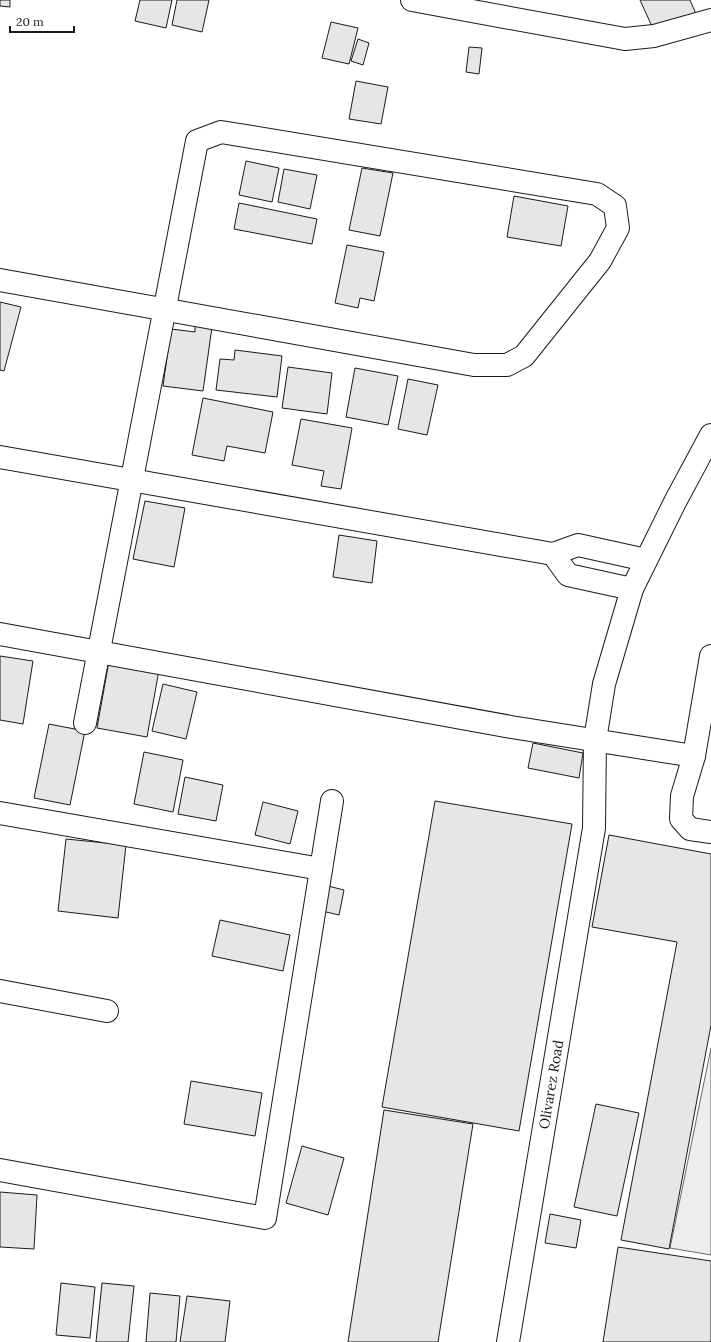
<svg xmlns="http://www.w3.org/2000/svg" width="711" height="1342" viewBox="0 0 711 1342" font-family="Lora,serif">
	<rect width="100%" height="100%" fill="#fff"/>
	<!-- built -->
	<path fill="#ededed" stroke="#6a6a6a" d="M711 1048V1255L670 1248Z"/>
	<!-- building -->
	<g fill="#e6e6e6" stroke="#1a1a1a">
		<path d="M0 0H10V7L0 6Z"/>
		<path d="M140 0H172L166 28 135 21Z"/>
		<path d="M177 0H209L202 32 172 25Z"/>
		<path d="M640 0H690L696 14 655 33Z"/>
		<path d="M331 22 358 28 349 64 322 58Z"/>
		<path d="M358 39 369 43 363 65 351 61Z"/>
		<path d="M469 47 482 48 479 74 466 72Z"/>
		<path d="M356 81 388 87 381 124 349 119Z"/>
		<path d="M246 161 279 168 272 202 239 195Z"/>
		<path d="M362 168 393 173 380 236 349 230Z"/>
		<path d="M284 169 317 175 310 209 278 202Z"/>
		<path d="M514 196 568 206 561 246 507 237Z"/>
		<path d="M239 203 317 219 312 244 234 229Z"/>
		<path d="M347 245 384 252 374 301 360 298 358 308 335 303Z"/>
		<path d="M0 302 21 307 4 371 0 370Z"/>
		<path d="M195 325 212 327 203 391 163 386 171 329 195 332Z"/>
		<path d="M235 350 282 356 277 397 216 390 220 359 234 360Z"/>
		<path d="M288 367 332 373 327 414 282 408Z"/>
		<path d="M355 368 398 376 388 425 346 417Z"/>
		<path d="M408 379 438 385 427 435 398 429Z"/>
		<path d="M203 398 273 412 265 453 227 446 224 461 192 455Z"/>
		<path d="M301 419 352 428 341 489 321 486 324 471 292 465Z"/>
		<path d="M145 501 185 508 174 567 133 559Z"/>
		<path d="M339 535 377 541 372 583 333 577Z"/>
		<path d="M0 656 33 661 23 724 0 720Z"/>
		<path d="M109 661 159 670 147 737 97 728Z"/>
		<path d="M163 684 197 692 186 739 152 731Z"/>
		<path d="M49 724 85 731 70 805 34 798Z"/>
		<path d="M533 743 583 753 579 778 528 768Z"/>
		<path d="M144 752 183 760 173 812 134 804Z"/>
		<path d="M185 777 223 785 216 821 178 814Z"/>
		<path d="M435 801 572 824 519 1131 382 1107Z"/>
		<path d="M263 802 298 811 290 844 255 835Z"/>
		<path d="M609 835 711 854V1025L669 1249 621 1240 677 942 592 927Z"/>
		<path d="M66 839 126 845 118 918 58 911Z"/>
		<path d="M328 886 344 890 339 915 322 911Z"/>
		<path d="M220 920 290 935 283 971 212 956Z"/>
		<path d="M191 1081 262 1093 255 1136 184 1124Z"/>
		<path d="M596 1104 639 1113 617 1216 574 1207Z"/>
		<path d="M384 1110 473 1124 438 1342H348Z"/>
		<path d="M302 1146 344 1158 328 1215 286 1203Z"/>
		<path d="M0 1192 37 1195 34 1249 0 1247Z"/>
		<path d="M550 1214 581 1220 576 1248 545 1243Z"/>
		<path d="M618 1247 711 1261V1342H603Z"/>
		<path d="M61 1283 95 1287 90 1338 56 1335Z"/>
		<path d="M102 1283 134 1286 128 1342H96Z"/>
		<path d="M150 1293 180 1296 176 1342H146Z"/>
		<path d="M187 1296 230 1301 225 1342H180Z"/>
	</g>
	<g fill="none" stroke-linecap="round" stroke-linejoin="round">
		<defs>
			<g id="minor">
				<path d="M412 0 625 39 654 36 711 20"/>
				<path d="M0 280 474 365H507L524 356 600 261 618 228 615 206 597 194 221 132 197 141C159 335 122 529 85 723"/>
				<path d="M0 457 553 554 578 545 646 560"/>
				<path d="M553 554 568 575 632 589"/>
				<path d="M0 634 511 727 694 756"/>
				<path d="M711 656 694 756 682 796 681 819 690 829 711 832"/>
				<path d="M0 813 321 869"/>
				<path d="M0 991 107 1011"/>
				<path d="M0 1170 265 1218 332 801"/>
				<path id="s1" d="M508 1342 594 828 595 740 604 684 632 589 675 502 711 435"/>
			</g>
		</defs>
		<!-- minor casing -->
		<use href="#minor" stroke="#1a1a1a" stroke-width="24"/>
		<!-- minor -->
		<use href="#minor" stroke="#fff" stroke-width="22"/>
	</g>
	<g text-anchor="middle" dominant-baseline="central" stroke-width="3" stroke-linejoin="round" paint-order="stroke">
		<!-- street labels -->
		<g font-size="14" fill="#1a1a1a" stroke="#fff">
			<text stroke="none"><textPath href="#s1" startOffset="261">Olivarez Road</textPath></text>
		</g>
	</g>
	<!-- scale -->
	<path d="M10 26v6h64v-6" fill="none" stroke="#1a1a1a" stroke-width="2"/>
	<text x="16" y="26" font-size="12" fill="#1a1a1a" stroke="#ffffff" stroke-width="3" paint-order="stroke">20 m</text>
</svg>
